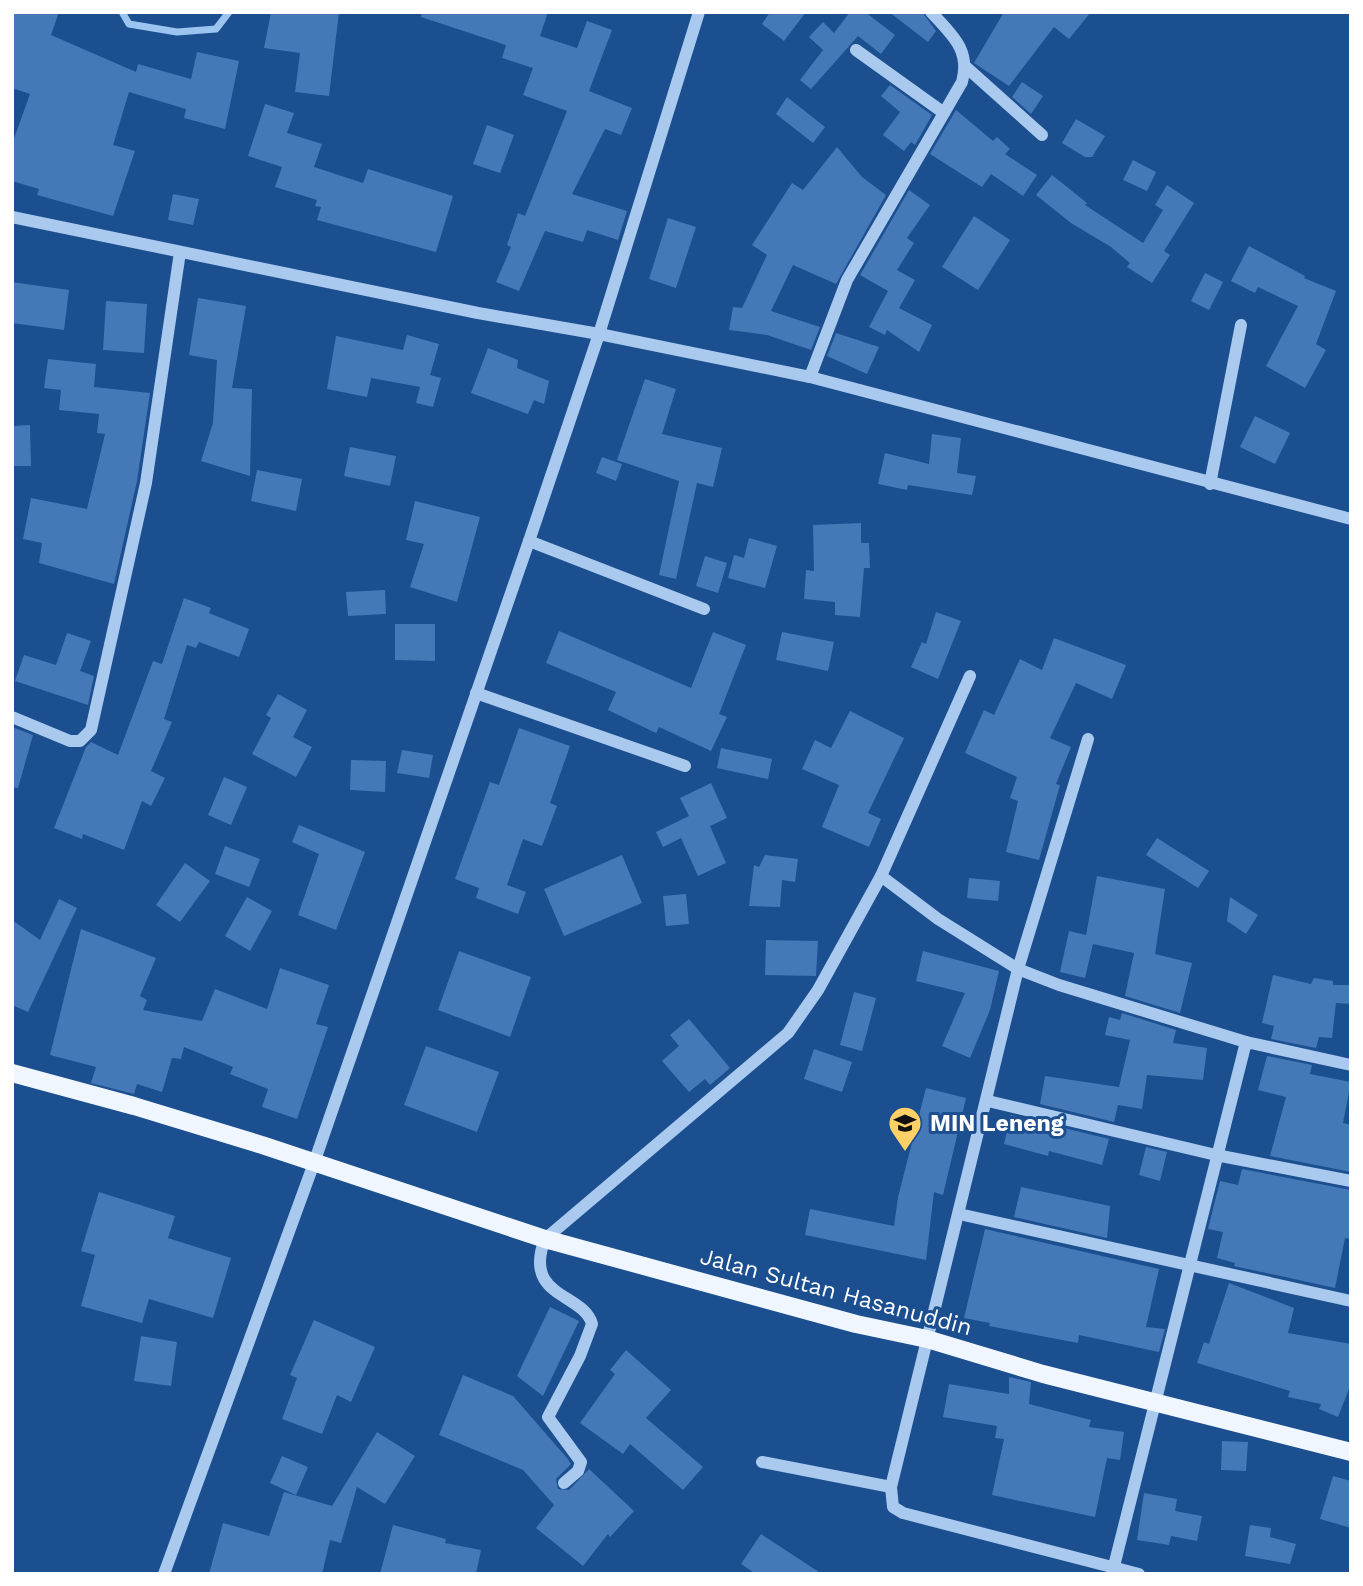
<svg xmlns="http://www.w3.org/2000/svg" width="1363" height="1586" viewBox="0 0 1363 1586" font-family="'Work Sans',sans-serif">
	<rect width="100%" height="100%" fill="#1b4f8f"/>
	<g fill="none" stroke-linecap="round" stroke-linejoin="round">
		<!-- stream -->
		<path stroke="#9cc4f0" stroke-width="7" d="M122 12 129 24 177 32 216 29 229 12"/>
	</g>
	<!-- building -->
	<g fill="#4478b7">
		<path d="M12 12H59L51 35 136 72 138 64 191 79 197 52 239 61 225 129 184 118 186 109 129 92 113 145 135 151 113 216 37 195 39 189 12 181V144L30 94 12 88Z"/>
		<path d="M271 12H339L329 96 295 92 300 53 264 48Z"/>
		<path d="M422 12H548L540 36 577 48 587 21 612 30 589 91 632 108 621 135 605 129 572 194 627 211 618 240 587 230 583 242 545 231 519 291 496 282 511 247 507 245 518 213 525 216 567 111 523 95 533 68 502 58 506 45 421 17Z"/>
		<path d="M770 12H806L784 41 762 24Z"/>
		<path d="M850 12H865L895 35 881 54 858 36 811 89 800 80 823 50 809 37 823 22 834 33Z"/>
		<path d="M889 12H922L936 31 928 42Z"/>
		<path d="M1004 12H1091L1069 39 1054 27 1009 86 974 63Z"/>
		<path d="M1022 82 1043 96 1031 114 1012 97Z"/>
		<path d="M890 85 932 115 915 145 911 142 904 151 883 135 900 112 881 96Z"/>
		<path d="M787 97 825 127 813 143 776 114Z"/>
		<path d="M265 104 294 113 287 133 322 144 314 167 363 183 368 169 453 196 436 252 317 220 321 207 315 206 317 200 275 187 282 167 248 156Z"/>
		<path d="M956 110 993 141 997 137 1010 149 1005 154 1037 175 1023 196 991 174 982 187 930 154Z"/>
		<path d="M1076 119 1105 136 1092 157H1085L1062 143Z"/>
		<path d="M487 125 514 135 500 173 473 164Z"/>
		<path d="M837 147 862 177 886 195 836 284 793 265 771 311 820 327 811 350 767 335 729 330 733 307 742 308 767 255 752 245 792 183 803 190Z"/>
		<path d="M1133 160 1156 172 1147 191 1123 180Z"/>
		<path d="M1052 175 1087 203 1085 205 1143 243 1163 210 1155 205 1167 185 1194 203 1164 251 1170 255 1152 283 1127 267 1130 263 1111 247 1071 223 1036 195Z"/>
		<path d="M909 190 930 205 907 238 914 243 897 270 915 280 899 308 932 325 919 352 887 330 885 335 869 327 888 291 860 275Z"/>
		<path d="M173 194 199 199 193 225 168 220Z"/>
		<path d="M974 216 1010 240 978 290 942 267Z"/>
		<path d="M668 218 696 227 676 288 649 279Z"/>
		<path d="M1249 246 1305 276 1304 278 1336 291 1316 344 1326 350 1305 388 1266 366 1298 306 1258 287 1255 293 1231 281Z"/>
		<path d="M1205 273 1223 282 1209 310 1191 301Z"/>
		<path d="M12 282 69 290 64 330 12 323Z"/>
		<path d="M198 298 246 306 232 388 252 389 250 476 201 461 213 423 217 360 189 355Z"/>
		<path d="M106 301 147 304 144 353 103 350Z"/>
		<path d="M836 333 879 347 867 374 827 356Z"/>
		<path d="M407 335 439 344 430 375 441 378 433 407 416 403 420 387 371 378 367 397 327 389 336 336 403 350Z"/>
		<path d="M488 348 518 360 517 368 549 381 544 404 534 400 528 414 471 393Z"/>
		<path d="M48 359 96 364 94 387 150 393 137 481 114 584 39 563 42 543 23 539 31 498 87 509 105 434 97 433 99 414 59 410 61 390 44 388Z"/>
		<path d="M645 379 676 389 662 434 722 448 713 487 697 483 676 579 659 575 679 481 617 460Z"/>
		<path d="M1255 416 1290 433 1275 464 1240 447Z"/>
		<path d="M30 425 31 466H12V426Z"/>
		<path d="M932 434 961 438 957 473 976 476 972 495 908 485 907 490 878 484 885 453 929 464Z"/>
		<path d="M350 447 396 456 390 486 344 476Z"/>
		<path d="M602 457 622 464 616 481 596 473Z"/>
		<path d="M257 470 302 479 296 511 251 501Z"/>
		<path d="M415 501 480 517 457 602 410 587 424 544 406 540Z"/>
		<path d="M861 523V543H869L870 568H864L860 617 835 615V602L804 599 806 570 814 571 813 525Z"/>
		<path d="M749 538 777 546 765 588 728 578 734 555 744 558Z"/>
		<path d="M705 556 727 563 718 593 696 586Z"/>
		<path d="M385 590 386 614 348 616 346 592Z"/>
		<path d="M184 598 211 608 209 613 249 629 239 657 199 642 196 648 187 645 164 719 172 722 151 771 165 778 151 806 142 801 124 850 83 834 82 839 54 828 86 747 91 742 118 755 153 661 162 664Z"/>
		<path d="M936 612 961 621 938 679 911 667 922 642 926 644Z"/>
		<path d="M395 624H435V661L395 660Z"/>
		<path d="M559 631 691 688 713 632 746 645 719 714 727 717 711 751 659 727 656 733 608 710 616 692 546 663Z"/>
		<path d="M782 632 834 642 828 671 776 660Z"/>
		<path d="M67 633 91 641 80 671 94 676 88 705 15 681 24 655 56 665Z"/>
		<path d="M1054 638 1126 665 1112 699 1076 683 1050 738 1071 747 1056 784 1060 785 1039 860 1006 852 1018 801 1010 798 1017 777 965 753 984 710 994 715 1020 659 1042 670Z"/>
		<path d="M278 694 307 710 293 737 312 747 296 777 252 754 271 718 266 715Z"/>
		<path d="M850 711 904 738 868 813 881 819 869 847 822 827 839 785 802 769 815 740 831 748Z"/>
		<path d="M12 727 33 735 18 788 12 787Z"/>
		<path d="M519 728 570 746 550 803 557 806 542 846 523 839 507 885 526 892 518 914 476 898 479 888 455 879 490 782 499 785Z"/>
		<path d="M721 748 772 759 768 779 717 768Z"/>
		<path d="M402 750 433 755 429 778 397 773Z"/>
		<path d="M351 760 386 761 385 792 350 790Z"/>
		<path d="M224 777 247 787 231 825 208 815Z"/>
		<path d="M711 783 727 818 710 826 726 863 698 876 681 838 663 847 656 832 689 816 680 798Z"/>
		<path d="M299 825 365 852 336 930 298 915 319 854 292 842Z"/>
		<path d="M1157 838 1209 871 1198 888 1146 855Z"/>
		<path d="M225 846 260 859 249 887 215 874Z"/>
		<path d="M622 855 642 903 564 936 544 889Z"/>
		<path d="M765 855 798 859 795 882 782 880 780 907 749 906 754 865 759 867Z"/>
		<path d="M185 863 210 881 180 922 156 905Z"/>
		<path d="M1097 876 1165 889 1155 954 1192 963 1180 1013 1125 996 1134 953 1093 944 1085 978 1060 972 1069 931 1086 935Z"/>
		<path d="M969 878 1000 881 998 901 967 898Z"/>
		<path d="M686 894 689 924 666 926 663 896Z"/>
		<path d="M247 897 272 911 250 951 225 936Z"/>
		<path d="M1230 897 1258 915 1246 934 1227 921Z"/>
		<path d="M59 899 77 908 28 1012 12 1005V920L40 940Z"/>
		<path d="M81 929 156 958 140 996 147 1000 143 1010 202 1021 215 989 267 1009 280 968 329 985 316 1024 328 1027 297 1119 262 1107 268 1089 230 1074 233 1067 184 1047 181 1059 172 1058 162 1092 137 1084 134 1094 91 1083 96 1067 50 1055Z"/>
		<path d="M766 940 818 941 816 976 765 975Z"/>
		<path d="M459 951 531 977 510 1037 438 1010Z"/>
		<path d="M923 951 999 971 990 1010 970 1058 942 1046 965 993 916 981Z"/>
		<path d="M1273 975 1311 984 1314 978 1333 981V985H1351V1004L1336 1003 1332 1038 1319 1037 1316 1048 1271 1039 1274 1026 1262 1023Z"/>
		<path d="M854 992 876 998 862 1051 840 1045Z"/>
		<path d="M1122 1013 1176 1030 1173 1043 1207 1048 1203 1080 1147 1075 1142 1109 1118 1105 1114 1122 1040 1104 1045 1076 1119 1087 1130 1040 1105 1035 1109 1017 1120 1020Z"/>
		<path d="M689 1019 730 1068 710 1085 705 1079 689 1092 662 1061 679 1046 670 1035Z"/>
		<path d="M426 1046 499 1072 477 1132 404 1105Z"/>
		<path d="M814 1049 852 1062 842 1092 804 1079Z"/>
		<path d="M1267 1056 1312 1065 1310 1074 1351 1082 1343 1123 1351 1125V1172L1270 1156 1286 1097 1258 1090Z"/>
		<path d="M926 1088 966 1098 943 1195 934 1192 926 1260 805 1235 810 1209 894 1226 898 1197Z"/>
		<path d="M1011 1115 1109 1139 1102 1165 1049 1151 1048 1156 1004 1144Z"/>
		<path d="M1146 1147 1167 1152 1160 1181 1139 1175Z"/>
		<path d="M1242 1169 1351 1190V1239L1345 1238 1335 1288 1234 1266 1235 1263 1217 1258 1223 1232 1208 1229 1220 1181 1238 1185Z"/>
		<path d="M1021 1187 1110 1206 1107 1238 1014 1217Z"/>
		<path d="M99 1192 175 1216 168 1238 231 1258 213 1318 149 1299 142 1323 81 1306 95 1255 81 1251Z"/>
		<path d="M985 1229 1159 1269 1146 1327 1165 1329 1159 1352 1079 1335 1078 1343 989 1326 990 1323 964 1318Z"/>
		<path d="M1229 1283 1294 1308 1288 1333 1351 1344V1384L1338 1417 1319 1409 1321 1404 1288 1397 1290 1391 1197 1363 1204 1342 1209 1344Z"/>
		<path d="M550 1307 579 1321 543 1396 517 1376Z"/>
		<path d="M314 1320 375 1347 351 1402 337 1395 322 1434 282 1419 297 1378 290 1375Z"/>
		<path d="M141 1336 177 1342 171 1386 134 1381Z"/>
		<path d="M626 1350 671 1390 646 1418 703 1467 683 1490 630 1444 623 1454 580 1423 615 1374 610 1370Z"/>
		<path d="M463 1375 513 1396 567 1458 571 1464 556 1479 558 1489 569 1490 589 1469 634 1511 610 1537 608 1534 583 1566 536 1528 554 1505 523 1470 439 1435Z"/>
		<path d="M1009 1377 1031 1382 1029 1404 1091 1420 1089 1427 1124 1432 1120 1460 1107 1458 1095 1517 992 1495 1004 1439 995 1438 997 1426 943 1417 949 1384 1009 1394Z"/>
		<path d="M377 1432 415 1456 385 1504 357 1487 341 1543 330 1540 322 1574H209L223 1523 269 1536 284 1492 332 1506Z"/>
		<path d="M1222 1441 1248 1442 1246 1471 1221 1470Z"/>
		<path d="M282 1456 308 1467 296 1495 270 1483Z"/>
		<path d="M1333 1476 1351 1481V1528L1320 1519Z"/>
		<path d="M1144 1493 1177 1499 1175 1511 1202 1516 1197 1541 1171 1536 1169 1545 1137 1540Z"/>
		<path d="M393 1525 446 1539 445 1543 481 1550 476 1574H380Z"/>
		<path d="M1250 1525 1271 1528 1270 1537 1296 1544 1290 1564 1245 1556Z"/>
		<path d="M761 1534 822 1574H756L741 1564Z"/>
	</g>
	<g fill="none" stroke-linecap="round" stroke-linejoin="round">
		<!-- minor -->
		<g stroke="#a9c9ee" stroke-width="12">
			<path d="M856 50 944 113"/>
			<path d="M966 67 1042 135"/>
			<path d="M12 217 478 313 599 334 810 377 1351 519"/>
			<path d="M810 377 847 280 962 82C971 50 952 35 931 12"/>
			<path d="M1210 484 1241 325"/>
			<path d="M529 541 704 609"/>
			<path d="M476 693 685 766"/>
			<path d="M12 717 70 741H80L91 730 146 483 180 252"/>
			<path d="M1088 739 1018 969 1059 985 1246 1042"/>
			<path d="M988 1101 1216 1155 1351 1181"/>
			<path d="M959 1214 1351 1301"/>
			<path d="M762 1462 891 1487 1018 969 938 919 881 876 970 676"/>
			<path d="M564 1483 578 1471 581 1462 548 1417 580 1356 592 1324C584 1293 522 1298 545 1239L788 1033 818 990 881 876"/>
			<path d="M891 1487 893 1507 903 1513 1139 1574"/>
			<path d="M164 1574 314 1163 529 541 599 334 699 12"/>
			<path d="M1112 1574 1246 1042 1351 1065"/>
		</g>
		<!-- major -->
		<path stroke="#f0f6ff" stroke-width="18" d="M12 1073 134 1106 262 1145 545 1239 856 1324 927 1339 1043 1374 1351 1452"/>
	</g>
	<!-- icons -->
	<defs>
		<symbol id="school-pin" viewBox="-11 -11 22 30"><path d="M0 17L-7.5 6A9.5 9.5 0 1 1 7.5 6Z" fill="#ffd166" stroke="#1b4f8f"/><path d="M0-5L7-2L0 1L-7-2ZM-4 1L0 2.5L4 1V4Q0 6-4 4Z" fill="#111"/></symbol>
	</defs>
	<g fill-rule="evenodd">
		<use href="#school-pin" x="886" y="1104" width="38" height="52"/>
	</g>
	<g text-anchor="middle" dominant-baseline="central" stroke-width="6" stroke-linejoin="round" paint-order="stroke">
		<!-- poi labels -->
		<g font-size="23" font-weight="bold" fill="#fff" stroke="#1b4f8f" text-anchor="start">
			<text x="930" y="1123">MIN Leneng</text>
		</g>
		<!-- street labels -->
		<g font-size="23" fill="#fff" stroke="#1b4f8f">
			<text transform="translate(836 1292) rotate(15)">Jalan Sultan Hasanuddin</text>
		</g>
	</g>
	<!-- border -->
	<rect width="1363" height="1586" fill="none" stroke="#ffffff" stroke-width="28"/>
</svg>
